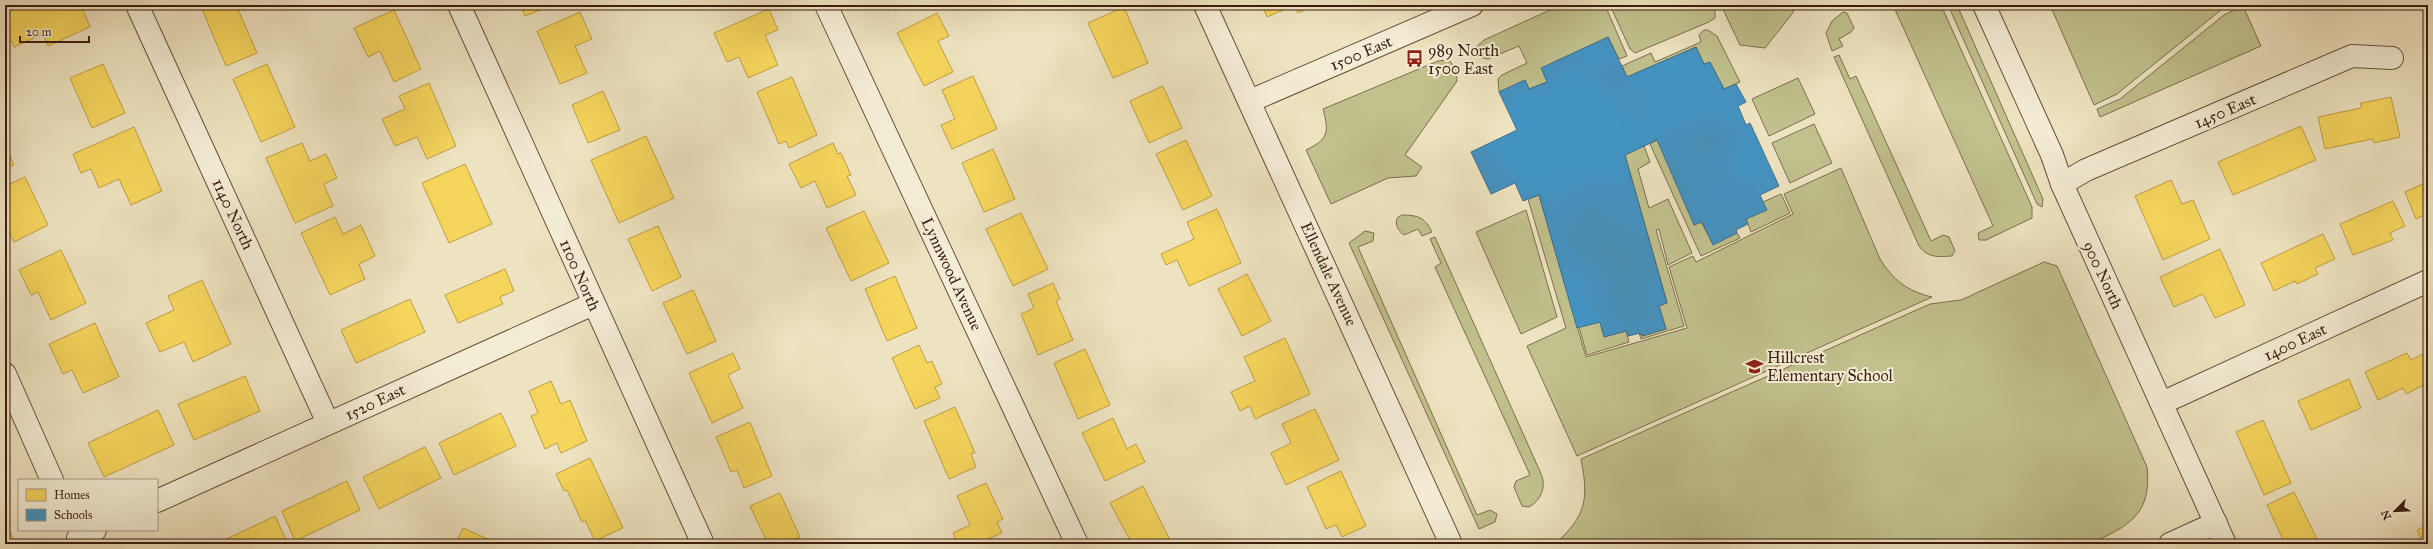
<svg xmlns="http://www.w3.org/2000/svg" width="2433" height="549" viewBox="0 0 2433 549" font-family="'IM FELL Great Primer',serif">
	<rect width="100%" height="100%" fill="#eee3c0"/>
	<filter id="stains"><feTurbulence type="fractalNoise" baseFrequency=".005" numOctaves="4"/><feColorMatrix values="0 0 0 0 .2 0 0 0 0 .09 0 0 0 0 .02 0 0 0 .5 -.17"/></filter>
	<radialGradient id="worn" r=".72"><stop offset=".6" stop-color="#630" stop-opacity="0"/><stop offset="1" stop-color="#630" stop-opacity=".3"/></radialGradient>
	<!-- green -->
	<g fill="#c0c18d" stroke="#7e6e4e">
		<path d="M1561 5H1605L1627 56 1619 59 1608 37 1542 68 1547 82 1529 89 1525 80 1499 92 1498 79 1502 75 1527 63 1519 46 1488 59 1479 57 1475 48 1484 40Z"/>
		<path d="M1610 5H1715V18L1709 22 1635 53 1630 49Z"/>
		<path d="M1721 5H1797L1792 14 1765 48 1740 45Z"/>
		<path d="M1893 5H1941L2032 207V218L1986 240H1979L1978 233 1993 226Z"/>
		<path d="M1948 5H1957L2043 199 2042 207 2037 204Z"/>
		<path d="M2050 5H2232L2221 10 2117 94 2094 105Z"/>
		<path d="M2243 6 2261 46 2100 117 2097 109 2120 99 2224 15Z"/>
		<path d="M1843 12 1847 13 1854 28 1851 32 1839 39 1843 46 1832 51 1826 33 1832 21Z"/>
		<path d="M1704 30H1708L1717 36 1740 82 1724 89 1710 62 1704 64 1696 47 1627 77 1622 66 1651 53 1655 62 1701 42 1699 35Z"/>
		<path d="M1839 55 1850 79 1856 76 1931 241 1943 235 1949 237 1955 251 1952 256C1938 257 1928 258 1919 246L1834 57Z"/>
		<path d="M1449 60 1456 69 1457 81 1405 155 1422 167 1416 176 1388 178 1331 204 1306 150C1329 139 1329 132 1323 109L1438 61Z"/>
		<path d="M1798 78 1815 114 1769 136 1752 99Z"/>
		<path d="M1814 124 1832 163 1790 183 1772 143Z"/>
		<path d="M1657 140 1713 244 1737 233 1740 238 1701 256 1650 144Z"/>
		<path d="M1644 146 1650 162 1638 169 1649 208 1668 199 1692 253 1668 265 1659 229 1656 230 1684 326 1641 339 1639 333 1642 336 1666 329 1659 306 1667 302 1625 155Z"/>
		<path d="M1841 168 1880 259C1893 280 1907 291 1932 297L1577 456 1527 346 1566 328 1528 199 1539 195 1586 357 1687 328 1669 267 1693 256 1696 262 1793 214 1784 194Z"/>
		<path d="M1781 194 1790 213 1751 232 1746 219 1766 210 1763 202Z"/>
		<path d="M1526 210 1557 317 1521 334 1476 232Z"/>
		<path d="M1402 215C1417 215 1425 217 1432 232L1422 236 1418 229 1404 235C1398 231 1395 225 1397 218Z"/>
		<path d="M1365 231 1374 233 1373 241 1358 247 1477 515 1490 510 1497 514 1495 522 1479 529 1349 243Z"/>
		<path d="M1435 237 1542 476C1546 489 1540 501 1529 507L1522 506 1514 487 1516 481 1530 475 1435 267 1441 263 1430 239Z"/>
		<path d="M2044 262 2057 266 2147 467C2152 515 2129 526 2089 544H1555C1586 516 1589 500 1581 459L1930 304 1961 300Z"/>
		<path d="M1600 322 1604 337 1626 331 1629 342 1587 355 1579 327Z"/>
	</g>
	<!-- homes -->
	<g fill="#f6d55c" stroke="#be9e45">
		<path d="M23 5H81L90 27 48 46 43 34 14 47 5 28V13Z"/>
		<path d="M211 5H236L257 53 226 66 202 9Z"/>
		<path d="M521 5H553L525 16Z"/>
		<path d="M893 5H909L895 11Z"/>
		<path d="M1262 5H1316L1298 13 1295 5 1267 17Z"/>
		<path d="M1124 7 1148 63 1113 78 1088 23Z"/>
		<path d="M769 9 778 30 765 35 778 65 748 78 739 57 727 62 714 33Z"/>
		<path d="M394 10 421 69 394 82 380 51 368 57 354 28Z"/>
		<path d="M580 12 592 39 575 46 587 73 560 84 537 31Z"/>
		<path d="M937 13 949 36 938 41 953 72 924 86 897 33Z"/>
		<path d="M103 64 125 113 92 128 70 78Z"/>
		<path d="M267 64 295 127 261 142 233 79Z"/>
		<path d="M973 76 997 129 952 149 941 125 955 119 942 90Z"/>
		<path d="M792 77 817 135 789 148 786 141 779 144 757 92Z"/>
		<path d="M429 83 456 146 427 159 417 137 395 146 382 119 405 109 399 96Z"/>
		<path d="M1163 86 1182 128 1149 143 1130 101Z"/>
		<path d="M603 91 620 130 588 143 572 105Z"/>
		<path d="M2391 97 2400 137 2374 143 2373 139 2325 149 2318 117 2361 108V103Z"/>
		<path d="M2301 126 2316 160 2233 195 2218 162Z"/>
		<path d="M134 127 162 191 131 205 119 179 99 188 91 169 81 173 73 154Z"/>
		<path d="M646 136 674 198 619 223 591 160Z"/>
		<path d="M1186 140 1212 196 1183 210 1156 154Z"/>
		<path d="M302 143 310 161 326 154 337 178 324 184 333 206 295 223 266 158Z"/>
		<path d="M833 143 838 154 841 153 851 175 847 176 856 195 827 208 815 181 801 188 789 164Z"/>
		<path d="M5 145 14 165 5 169Z"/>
		<path d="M993 149 1015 199 984 212 962 163Z"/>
		<path d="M465 164 492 224 449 243 422 183Z"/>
		<path d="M2428 168V213L2416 219 2405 192 2427 182 2422 170Z"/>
		<path d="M25 177 48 225 14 242 5 223V186Z"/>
		<path d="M2171 180 2182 204 2193 200 2210 239 2163 260 2135 196Z"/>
		<path d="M2393 201 2405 226 2390 233 2393 240 2353 255 2340 224Z"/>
		<path d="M1217 209 1241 263 1189 286 1177 260 1166 265 1161 254 1194 239 1187 222Z"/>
		<path d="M864 211 889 263 851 281 826 228Z"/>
		<path d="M1021 213 1048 269 1013 286 986 229Z"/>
		<path d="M335 217 343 234 361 225 375 256 359 264 365 279 330 295 301 233Z"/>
		<path d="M658 226 681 277 652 291 628 239Z"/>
		<path d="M2323 234 2335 259 2315 268 2318 274 2297 284 2295 281 2274 291 2261 263Z"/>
		<path d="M2220 249 2245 305 2215 318 2203 294 2174 307 2160 277Z"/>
		<path d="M61 250 86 303 51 320 38 292 31 295 19 270Z"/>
		<path d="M505 269 514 291 500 297 503 304 458 323 445 295Z"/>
		<path d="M1247 274 1271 321 1242 336 1218 289Z"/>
		<path d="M895 276 917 328 887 341 865 289Z"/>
		<path d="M202 280 231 344 193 362 184 342 160 352 146 323 174 310 168 296Z"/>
		<path d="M1053 283 1060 299 1056 301 1073 340 1038 355 1021 314 1034 308 1028 294Z"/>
		<path d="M693 290 716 341 687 354 663 303Z"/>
		<path d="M410 299 425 332 356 363 341 330Z"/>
		<path d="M95 323 119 377 83 393 72 370 63 374 49 344Z"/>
		<path d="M1285 338 1310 394 1255 419 1250 406 1240 411 1231 392 1255 381 1244 357Z"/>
		<path d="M919 345 927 363 932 361 942 384 935 387 940 398 915 409 892 358Z"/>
		<path d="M1085 349 1110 405 1078 419 1054 363Z"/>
		<path d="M733 353 740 369 728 375 743 408 712 423 689 373Z"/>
		<path d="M2407 353 2411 360 2425 353 2428 359V383L2406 394 2403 388 2378 400 2365 372Z"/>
		<path d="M245 376 260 411 194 440 178 404Z"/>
		<path d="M2349 379 2361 408 2311 430 2298 401Z"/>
		<path d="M551 381 561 404 570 400 587 441 561 453 557 443 545 449 531 416 538 413 529 391Z"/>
		<path d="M955 407 975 453 971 454 976 467 949 479 924 421Z"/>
		<path d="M1315 409 1339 460 1286 485 1271 453 1291 443 1282 424Z"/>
		<path d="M158 410 174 445 104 477 88 443Z"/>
		<path d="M501 413 516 446 454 475 439 443Z"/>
		<path d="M1113 418 1127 449 1136 444 1145 462 1105 481 1082 433Z"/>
		<path d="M2263 420 2291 483 2264 495 2236 432Z"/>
		<path d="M750 422 772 476 744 488 737 470 731 472 716 437Z"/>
		<path d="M425 447 441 478 379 509 363 477Z"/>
		<path d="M590 458 623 528 595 541 585 520 582 522 567 490 564 491 556 474Z"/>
		<path d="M1341 471 1366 526 1342 537 1336 525 1326 529 1307 487Z"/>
		<path d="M347 481 360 510 295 541 282 511Z"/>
		<path d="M986 483 1003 519 997 522 1002 533 977 544H958L953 533 970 525 957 496Z"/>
		<path d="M1143 486 1169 538 1158 544H1132L1110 503Z"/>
		<path d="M2294 492 2318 541 2311 544H2285L2267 505Z"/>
		<path d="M780 493 800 537 784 544H768L750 506Z"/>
		<path d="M275 516 288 544H216Z"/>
		<path d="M5 522 16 544H5Z"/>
		<path d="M2428 525V544H2423L2417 530Z"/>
		<path d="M463 528 499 544H456Z"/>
	</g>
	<!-- schools -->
	<path fill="#4393c3" stroke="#416f8d" d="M1608 37 1627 77 1696 47 1704 64 1710 62 1724 89 1736 84 1746 102 1738 106 1746 125 1750 123 1779 186 1760 195 1767 210 1746 219 1748 224 1736 230 1737 233 1713 245 1702 222 1694 225 1657 140 1625 155 1667 303 1659 306 1666 329 1642 336 1641 333 1628 336 1626 331 1604 337 1600 322 1577 328 1539 195 1523 201 1515 183 1491 194 1471 152 1517 130 1499 92 1525 80 1529 89 1547 82 1541 68Z"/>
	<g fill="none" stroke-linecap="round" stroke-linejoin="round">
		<defs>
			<g id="minor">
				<path d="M137 5 328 423"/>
				<path d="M459 5 703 544"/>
				<path d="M826 5 1077 544"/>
				<path d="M1984 5 2052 155 2062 184 2225 544"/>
				<path d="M2062 184 2086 170 2352 56 2392 58"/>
				<path d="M5 374 52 480"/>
				<path d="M2162 403 2428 281"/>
				<path d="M157 501 593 304"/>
				<path d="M78 538 95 530"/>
				<path d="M2170 544 2216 523"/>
			</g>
			<g id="tertiary">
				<path d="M1205 5 1451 544"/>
				<path d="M1250 101 1472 5"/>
			</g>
		</defs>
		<!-- minor casing -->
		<use href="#minor" stroke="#684e3b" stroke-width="24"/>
		<!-- tertiary casing -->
		<use href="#tertiary" stroke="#684e3b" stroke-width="24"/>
		<!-- minor -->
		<use href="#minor" stroke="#f4edd6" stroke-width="22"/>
		<!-- tertiary -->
		<use href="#tertiary" stroke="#f4edd6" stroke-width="22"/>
	</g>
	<!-- icons -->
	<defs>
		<symbol id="bus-bare" viewBox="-9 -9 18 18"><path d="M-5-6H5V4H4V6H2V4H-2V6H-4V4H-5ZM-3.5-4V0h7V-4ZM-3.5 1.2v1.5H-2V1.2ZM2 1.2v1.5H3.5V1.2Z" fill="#8f2418" stroke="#f4edd6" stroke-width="2.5" paint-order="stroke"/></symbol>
		<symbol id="school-bare" viewBox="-9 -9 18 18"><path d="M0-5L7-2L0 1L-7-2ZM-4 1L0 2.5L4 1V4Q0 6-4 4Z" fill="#8f2418" stroke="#f4edd6" stroke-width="2.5" paint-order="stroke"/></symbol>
	</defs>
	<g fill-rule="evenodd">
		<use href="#bus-bare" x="1402" y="46" width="25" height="25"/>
		<use href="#school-bare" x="1742" y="354" width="25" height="25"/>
	</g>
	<g text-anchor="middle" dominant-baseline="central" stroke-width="4" stroke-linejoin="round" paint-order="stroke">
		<!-- poi labels -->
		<g font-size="16" fill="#3c1c0f" stroke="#f4edd6" text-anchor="start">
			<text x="1428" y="50">989 North<tspan x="1428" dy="18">1500 East</tspan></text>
			<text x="1767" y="357">Hillcrest<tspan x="1767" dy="18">Elementary School</tspan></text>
		</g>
		<!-- street labels -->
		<g font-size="16" fill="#3c1c0f" stroke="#f4edd6">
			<text transform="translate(1361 53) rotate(-23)">1500 East</text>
			<text transform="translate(2225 111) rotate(-23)">1450 East</text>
			<text transform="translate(233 214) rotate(65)">1140 North</text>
			<text transform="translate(952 274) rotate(65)">Lynnwood Avenue</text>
			<text transform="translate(1329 274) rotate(65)">Ellendale Avenue</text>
			<text transform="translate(580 275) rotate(66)">1100 North</text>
			<text transform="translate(2103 275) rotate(65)">900 North</text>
			<text transform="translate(2295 342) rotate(-25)">1400 East</text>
			<text transform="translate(375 402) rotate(-25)">1520 East</text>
		</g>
	</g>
	<!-- margin -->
	<rect width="2433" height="549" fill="none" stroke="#eee3c0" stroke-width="20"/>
	<rect x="6" y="6" width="2421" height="537" fill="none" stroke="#3c1c0f" stroke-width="2"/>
	<rect x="10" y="10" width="2413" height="529" fill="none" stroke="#3c1c0f"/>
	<!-- legend -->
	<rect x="18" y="479" width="140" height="52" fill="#f4edd6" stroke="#aa9986"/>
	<rect x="26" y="489" width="20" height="12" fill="#f6d55c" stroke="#aa9986"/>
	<text x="54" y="499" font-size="12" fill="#3c1c0f">Homes</text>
	<rect x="26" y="509" width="20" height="12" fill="#4393c3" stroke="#aa9986"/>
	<text x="54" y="519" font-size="12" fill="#3c1c0f">Schools</text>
	<!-- north arrow -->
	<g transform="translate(2395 511) rotate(246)" stroke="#f4edd6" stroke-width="3" paint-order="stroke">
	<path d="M0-3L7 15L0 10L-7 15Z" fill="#3c1c0f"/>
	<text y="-6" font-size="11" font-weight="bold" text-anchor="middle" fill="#3c1c0f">N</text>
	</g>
	<!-- scale -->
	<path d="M20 36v6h69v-6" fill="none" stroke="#3c1c0f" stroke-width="2"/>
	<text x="26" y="36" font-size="12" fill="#3c1c0f" stroke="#f4edd6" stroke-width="3" paint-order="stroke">20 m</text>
	<rect width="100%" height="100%" filter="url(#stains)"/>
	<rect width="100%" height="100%" fill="url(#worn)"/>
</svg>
